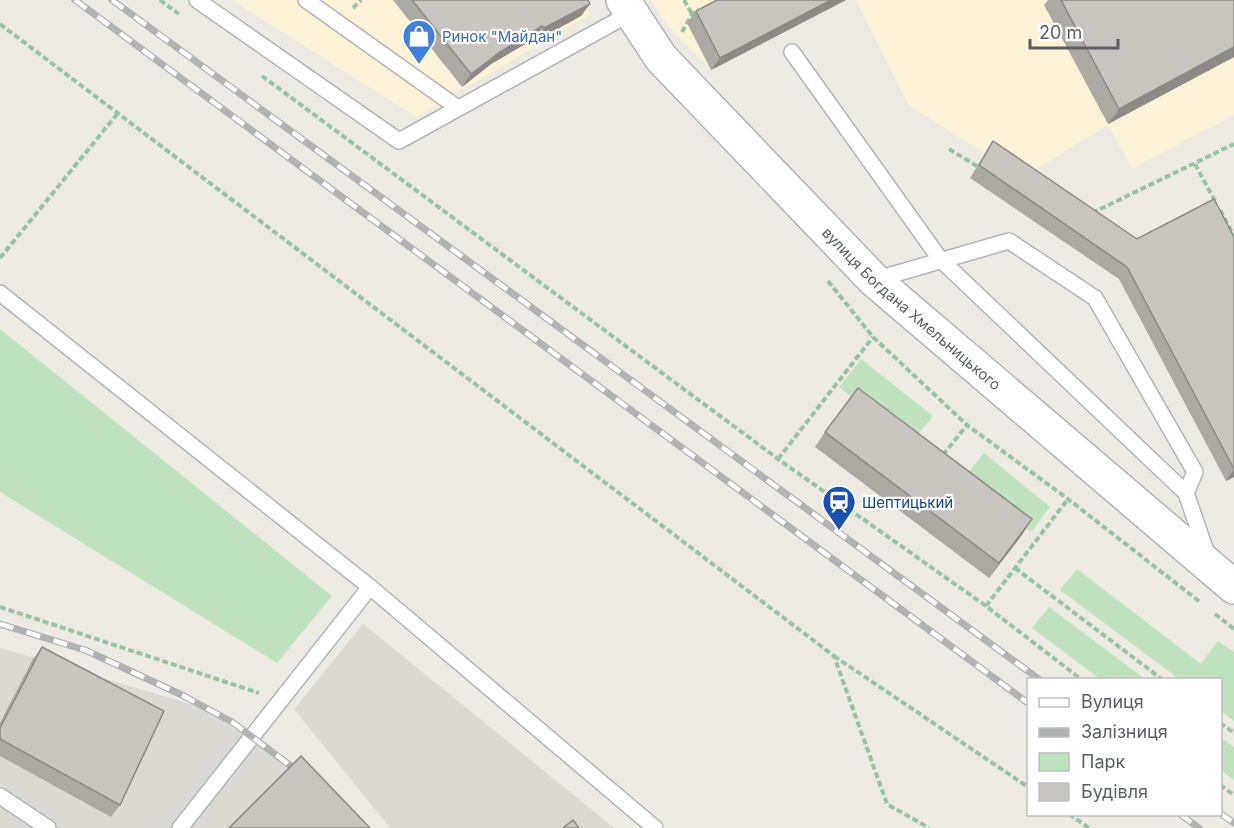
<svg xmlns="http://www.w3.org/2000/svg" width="1234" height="828" viewBox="0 0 1234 828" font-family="Inter,sans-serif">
	<rect width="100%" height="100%" fill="#eceae2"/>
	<!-- commercial -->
	<g fill="#fcf3d7">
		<path d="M232 0H583L591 14 416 117Z"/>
		<path d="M651 0H845L711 70 667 25Z"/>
		<path d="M856 0H1234V115L1132 169 1108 125 1023 177 909 106Z"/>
	</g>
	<!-- industrial -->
	<g fill="#dbd9d4">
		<path d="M363 624 602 818 614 828H390L294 709Z"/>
		<path d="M0 648 204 708 292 768 350 828H0Z"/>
	</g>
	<!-- green -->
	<g fill="#c0e3bf">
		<path d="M0 329 332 596 277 663 0 492Z"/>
		<path d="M861 359 933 416 911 443 839 387Z"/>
		<path d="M984 453 1050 507 1031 532 962 480Z"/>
		<path d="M1077 569 1201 664 1218 641 1234 652V721L1221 711 1220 680 1179 679 1060 590Z"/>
		<path d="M1049 607 1145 679H1100L1032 628Z"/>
		<path d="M1220 737 1234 747V780L1221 770Z"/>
	</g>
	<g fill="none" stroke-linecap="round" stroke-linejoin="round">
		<defs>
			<g id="lane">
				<path d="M197 0 399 141 631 13"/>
				<path d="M306 0 458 108"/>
				<path d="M792 52 940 259 1186 493 1208 557"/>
				<path d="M874 280 1009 241 1095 298 1195 472 1186 493"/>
				<path d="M0 293 370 587 655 828"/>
				<path d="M0 796 48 828"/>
				<path d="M180 828 370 587"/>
			</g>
			<g id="secondary">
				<path id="s1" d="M623 0 661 58 874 280 1234 587"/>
			</g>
		</defs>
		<!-- lane casing -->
		<use href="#lane" stroke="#b2b5b9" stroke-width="18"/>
		<!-- secondary casing -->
		<use href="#secondary" stroke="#b1b5b9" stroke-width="36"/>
		<!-- path -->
		<g stroke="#99c3a4" stroke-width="4" stroke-dasharray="6 3" stroke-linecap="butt">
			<path d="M160 0 179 14"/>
			<path d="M684 0 692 14"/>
			<path d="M353 8 361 0"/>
			<path d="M0 24 834 656 887 804 929 828"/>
			<path d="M682 32 692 14 699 10"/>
			<path d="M262 76 778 459 986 606 1082 680"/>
			<path d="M949 149 980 168"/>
			<path d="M1195 164 1216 203"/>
			<path d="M1220 210 1234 236"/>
			<path d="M1092 213 1234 144"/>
			<path d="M0 258 118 113"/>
			<path d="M828 281 873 337 967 425 1068 499 1200 602"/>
			<path d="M943 455 967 425"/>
			<path d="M778 459 873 337"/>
			<path d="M1015 568 1163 680"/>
			<path d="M986 606 1068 499"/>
			<path d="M0 607 259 693"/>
			<path d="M1215 614 1234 629"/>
			<path d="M834 656 1028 787"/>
			<path d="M1220 723 1234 733"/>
			<path d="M1220 785 1234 795"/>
			<path d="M1069 814 1089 828"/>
		</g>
		<!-- lane -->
		<use href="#lane" stroke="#fff" stroke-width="15"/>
		<!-- secondary -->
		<use href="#secondary" stroke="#fff" stroke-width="33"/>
		<defs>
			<g id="rail">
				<path d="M75 0 1028 703"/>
				<path d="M112 0 1040 680"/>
				<path d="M0 624 85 650 182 695 232 722 303 775"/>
				<path d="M1220 813 1234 823"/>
				<path d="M1180 814 1199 828"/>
			</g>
		</defs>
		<!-- rail casing -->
		<use href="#rail" stroke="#b1b2b2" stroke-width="7"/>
		<!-- rail -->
		<use href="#rail" stroke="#fff" stroke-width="4.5" stroke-dasharray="14" stroke-linecap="butt"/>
	</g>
	<!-- wall -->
	<g fill="#aca9a4">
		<path d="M393 0H588L581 16 535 41 534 39 491 64 462 87Z"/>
		<path d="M846 0 711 70 687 23 696 11Z"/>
		<path d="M1048 0H1234V57L1108 124 1044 5Z"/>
		<path d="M993 141 1137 239 1234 237V477L1226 481 1119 279 970 178Z"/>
		<path d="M825 432 1032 519 989 578 815 447Z"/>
		<path d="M42 647 120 805 111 817 0 756V723L33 659Z"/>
	</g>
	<!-- shaded-wall -->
	<g fill="#8c8986">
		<path d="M831 0H846L711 70 720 58Z"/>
		<path d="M590 4 581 16 535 41 544 28Z"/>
		<path d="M542 26 534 39 491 64 462 87 471 74 500 52Z"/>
		<path d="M1234 47V57L1108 124 1119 109Z"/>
		<path d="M1234 469V477L1226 481Z"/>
		<path d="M1032 519 1022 535 989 578 999 563Z"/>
	</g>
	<!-- building -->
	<g fill="#c8c4bf" stroke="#8c8986" stroke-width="1.5">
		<path d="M412 0H588L590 4 544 28 542 26 500 52 471 74Z"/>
		<path d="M717 0H831L720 58 696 11Z"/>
		<path d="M1061 0H1234V47L1119 109Z"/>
		<path d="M993 141 1137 239 1214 199 1234 237V469L1127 267 979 165Z"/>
		<path d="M858 388 1032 519 999 563 825 432Z"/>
		<path d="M42 647 164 711 120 805 0 739V728Z"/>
		<path d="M301 756 370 828H229Z"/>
		<path d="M573 820 579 828H563Z"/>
	</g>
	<!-- icons -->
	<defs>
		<symbol id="shop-pin" viewBox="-11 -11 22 30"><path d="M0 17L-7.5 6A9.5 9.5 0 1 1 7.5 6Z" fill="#3f7fe0" stroke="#fff"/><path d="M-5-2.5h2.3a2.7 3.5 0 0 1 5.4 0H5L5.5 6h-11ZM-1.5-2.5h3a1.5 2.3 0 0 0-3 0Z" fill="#fff"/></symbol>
		<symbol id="station-pin" viewBox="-11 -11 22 30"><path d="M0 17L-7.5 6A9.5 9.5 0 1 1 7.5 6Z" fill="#1a4fb4" stroke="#fff"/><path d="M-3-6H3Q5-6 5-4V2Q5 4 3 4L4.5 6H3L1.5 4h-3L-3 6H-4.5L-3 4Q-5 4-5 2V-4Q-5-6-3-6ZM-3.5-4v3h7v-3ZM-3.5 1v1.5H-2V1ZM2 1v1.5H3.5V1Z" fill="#fff"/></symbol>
	</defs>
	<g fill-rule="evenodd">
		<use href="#shop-pin" x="400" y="17" width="38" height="52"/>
		<use href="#station-pin" x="820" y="483" width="38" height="52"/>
	</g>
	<g text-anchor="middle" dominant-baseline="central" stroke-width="4.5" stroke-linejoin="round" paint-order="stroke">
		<!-- shop labels -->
		<g font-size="15" fill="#366cbe" stroke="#fff" text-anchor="start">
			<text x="442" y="36">Ринок "Майдан"</text>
		</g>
		<!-- street labels -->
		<g font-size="15" fill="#5a5e62" stroke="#fff">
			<text stroke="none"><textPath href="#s1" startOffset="424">вулиця Богдана Хмельницького</textPath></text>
		</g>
		<!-- transit labels -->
		<g font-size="15" fill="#164399" stroke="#fff" text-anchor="start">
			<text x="862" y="502">Шептицький</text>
		</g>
	</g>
	<!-- legend -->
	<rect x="1027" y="678" width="195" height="138" fill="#ffffff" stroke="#bdbfc0" stroke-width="1.5"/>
	<rect x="1039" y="698" width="30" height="9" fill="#ffffff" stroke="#bdbfc0" stroke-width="1.5"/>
	<text x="1081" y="708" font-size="18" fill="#5a5e62">Вулиця</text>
	<rect x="1039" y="728" width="30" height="9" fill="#b1b2b2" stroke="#bdbfc0" stroke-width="1.5"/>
	<text x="1081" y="738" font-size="18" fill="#5a5e62">Залізниця</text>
	<rect x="1039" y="753" width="30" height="18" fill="#c0e3bf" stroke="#bdbfc0" stroke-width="1.5"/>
	<text x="1081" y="768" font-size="18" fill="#5a5e62">Парк</text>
	<rect x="1039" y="783" width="30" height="18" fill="#c8c4bf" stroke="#bdbfc0" stroke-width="1.5"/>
	<text x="1081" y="798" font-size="18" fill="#5a5e62">Будівля</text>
	<!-- scale -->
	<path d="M1030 39v9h88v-9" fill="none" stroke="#5a5e62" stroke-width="3"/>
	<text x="1039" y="39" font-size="18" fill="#5a5e62" stroke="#ffffff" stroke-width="4.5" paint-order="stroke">20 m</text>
</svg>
